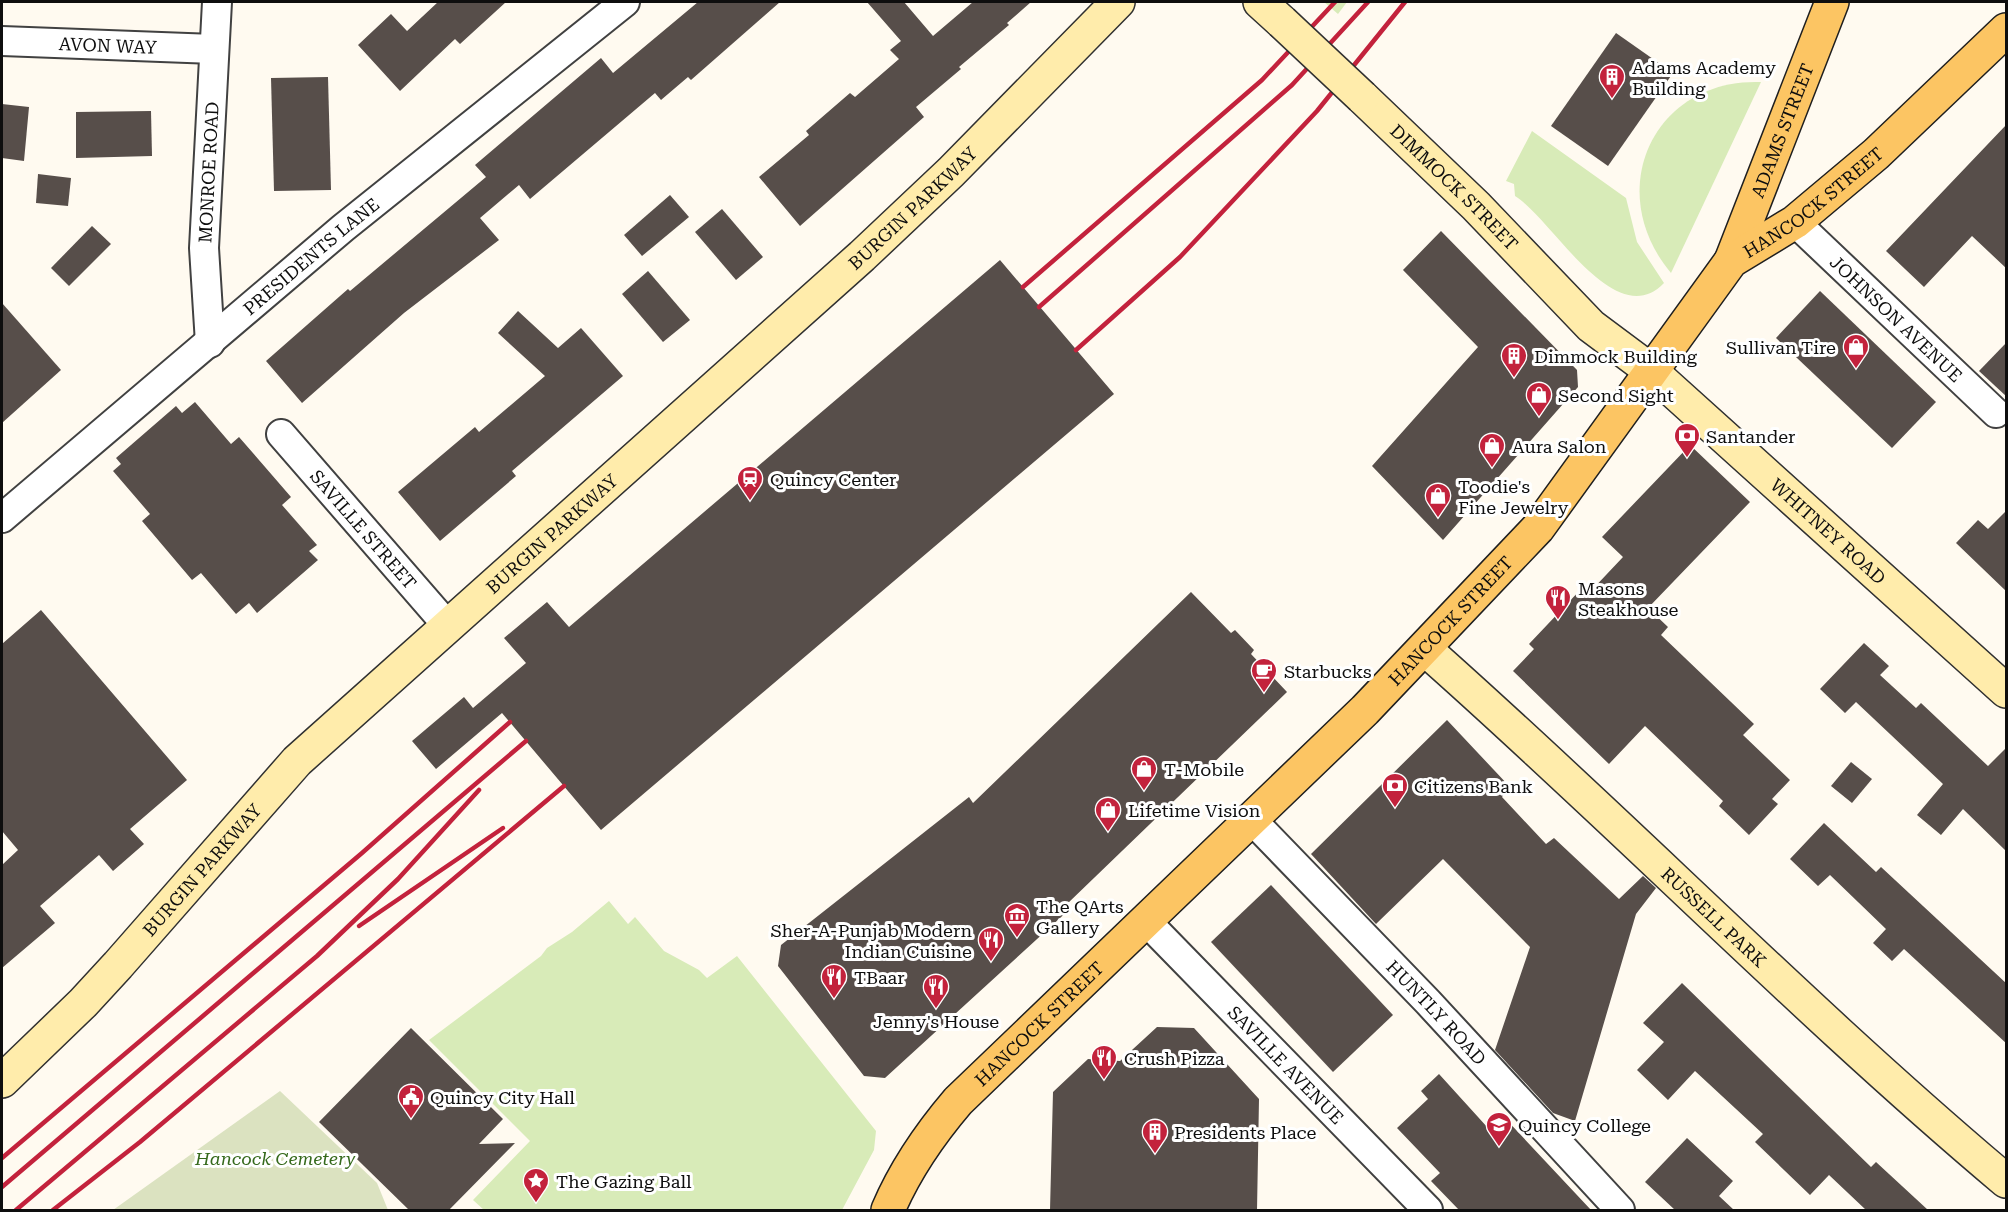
<svg xmlns="http://www.w3.org/2000/svg" width="2008" height="1212" viewBox="0 0 2008 1212" font-family="'Roboto Serif',serif">
	<rect width="100%" height="100%" fill="#fffaf0"/>
	<!-- green -->
	<g fill="#d8ebb8">
		<path d="M1324 2H1347L1338 14Z"/>
		<path d="M1761 82 1671 273C1602 191 1653 78 1761 82Z"/>
		<path d="M1532 131 1626 198 1637 242 1664 283C1615 334 1553 220 1515 196L1514 184 1506 181Z"/>
		<path d="M609 901 628 924 635 917 664 951 699 970 707 978 737 956 876 1131 874 1150 842 1210H484L473 1200 530 1141 429 1040 541 956 547 948 572 932Z"/>
	</g>
	<!-- cemetery -->
	<path fill="#dbe2c0" d="M280 1091 377 1183 388 1210H113Z"/>
	<!-- building -->
	<g fill="#574e4a">
		<path d="M438 2H506L460 44 455 39 400 91 358 45 391 14 407 31Z"/>
		<path d="M698 2H780L691 80 688 77 661 100 655 93 530 199 519 185 480 218 499 240 404 313 302 403 266 361 348 289 350 291 486 177 475 165 601 58 613 73Z"/>
		<path d="M867 2H904L933 36 973 2H1031L1007 23 1009 25 959 67 961 69 916 107 924 117 800 226 759 177 809 135 806 131 850 93 855 97 899 59 890 50 901 41Z"/>
		<path d="M1616 33 1673 73 1608 166 1551 126Z"/>
		<path d="M328 77 331 190 274 191 271 78Z"/>
		<path d="M2 104 29 107 24 161 2 158Z"/>
		<path d="M151 111 152 156 76 158V112Z"/>
		<path d="M2007 124V269L1972 236 1924 287 1886 251Z"/>
		<path d="M38 174 71 178 68 206 36 203Z"/>
		<path d="M670 195 689 217 642 256 624 235Z"/>
		<path d="M722 209 763 257 736 280 695 232Z"/>
		<path d="M92 226 111 244 69 286 51 268Z"/>
		<path d="M1441 231 1577 370 1578 387 1443 540 1372 466 1478 347 1403 270Z"/>
		<path d="M1000 260 1114 394 601 830 502 713 436 769 412 741 464 697 473 708 526 663 504 638 547 602 569 627Z"/>
		<path d="M648 271 690 320 663 342 622 294Z"/>
		<path d="M1820 291 1936 402 1892 448 1776 338Z"/>
		<path d="M2 303 61 370 2 423Z"/>
		<path d="M518 311 558 348 581 328 623 376 512 471 516 476 440 541 398 492 475 427 479 432 545 376 498 333Z"/>
		<path d="M2007 342V397L1979 371Z"/>
		<path d="M195 402 231 444 239 437 291 497 282 505 317 545 309 551 318 560 257 613 249 603 236 614 201 573 192 580 142 521 150 514 113 471 121 464 116 458 176 406 182 413Z"/>
		<path d="M1690 445 1750 502 1648 608 1668 627 1661 635 1754 724 1743 735 1790 780 1772 799 1778 804 1749 835 1719 806 1723 801 1645 726 1609 764 1513 671 1534 649 1529 644 1583 587 1589 593 1623 557 1602 537Z"/>
		<path d="M2007 510V592L1956 543 1978 520 1988 529Z"/>
		<path d="M1191 592 1231 633 1235 630 1254 650 1251 654 1287 692 1067 904 1071 908 885 1078 864 1076 778 966 781 945 969 797 973 803Z"/>
		<path d="M41 610 187 780 130 829 144 844 113 871 99 855 40 906 55 923 2 968V865L18 850 2 831V644Z"/>
		<path d="M1864 643 1889 666 1880 675 1916 708 1921 703 1988 766 2007 747V852L1963 809 1941 835 1917 815 1943 784 1856 702 1845 713 1820 689Z"/>
		<path d="M1447 720 1509 786 1502 797 1546 844 1554 838 1619 899 1643 876 1656 888 1636 914 1575 1121 1553 1113 1495 1050 1530 947 1443 859 1376 924 1311 854Z"/>
		<path d="M1851 762 1872 779 1852 803 1831 786Z"/>
		<path d="M1824 823 1876 872 1881 867 2007 984V1044L1904 949 1892 961 1873 943 1886 929 1830 875 1818 886 1790 859Z"/>
		<path d="M1271 885 1393 1015 1333 1072 1211 942Z"/>
		<path d="M1682 983 1871 1167 1876 1162 1928 1210H1866L1829 1175 1810 1195 1755 1142 1763 1134 1695 1071 1668 1100 1637 1070 1664 1042 1643 1023Z"/>
		<path d="M1157 1027 1194 1028 1259 1099 1257 1210H1050L1053 1092 1088 1059 1120 1061Z"/>
		<path d="M411 1028 503 1119 479 1144 515 1143 449 1210H409L319 1122Z"/>
		<path d="M1439 1074 1488 1128 1502 1115 1591 1210H1459L1431 1181 1440 1173 1397 1128 1428 1099 1421 1091Z"/>
		<path d="M1687 1138 1733 1181 1719 1196 1734 1210H1675L1645 1182Z"/>
	</g>
	<g fill="none" stroke-linecap="round" stroke-linejoin="round">
		<defs>
			<g id="street">
				<path id="s1" d="M2 41 214 49"/>
				<path id="s2" d="M1795 222 1996 413"/>
				<path id="s3" d="M210 343 204 248 217 2"/>
				<path id="s4" d="M281 434 447 625"/>
				<path id="s5" d="M2 518 343 228 625 2"/>
				<path id="s6" d="M1251 819 1428 1002 1620 1210"/>
				<path id="s7" d="M1145 920 1428 1210"/>
			</g>
			<g id="secondary">
				<path d="M1260 2 1282 22"/>
				<path id="s8" d="M1362 97 1476 206 1591 326 1650 370 2006 691"/>
				<path id="s9" d="M1425 649C1622 823 1805 1012 2006 1181"/>
				<path id="s10" d="M2 1081 83 1003 118 965 297 761 862 256 951 172 1118 2"/>
			</g>
			<g id="primary">
				<path id="s11" d="M1731 261 1832 2"/>
				<path id="s12" d="M888 1210C905 1170 929 1135 958 1101L1365 710 1538 528 1731 261 1795 222 1876 154 2006 30"/>
			</g>
		</defs>
		<!-- street casing -->
		<use href="#street" stroke="#414141" stroke-width="32"/>
		<!-- secondary casing -->
		<use href="#secondary" stroke="#303030" stroke-width="36"/>
		<!-- primary casing -->
		<use href="#primary" stroke="#1f1f1f" stroke-width="36"/>
		<!-- street -->
		<use href="#street" stroke="#fff" stroke-width="28"/>
		<!-- secondary -->
		<use href="#secondary" stroke="#ffecab" stroke-width="33"/>
		<!-- primary -->
		<use href="#primary" stroke="#fcc563" stroke-width="33"/>
		<!-- rail -->
		<g stroke="#c3223c" stroke-width="4.5">
			<path d="M1023 287 1262 80 1335 2"/>
			<path d="M1039 307 1292 85 1368 2"/>
			<path d="M1076 350 1180 257 1317 111 1405 2"/>
			<path d="M359 926 503 828"/>
			<path d="M2 1158 362 853 510 722"/>
			<path d="M2 1187 526 741"/>
			<path d="M16 1210 317 956 398 879 479 790"/>
			<path d="M53 1210 140 1142 564 786"/>
		</g>
		<defs>
			<path id="secondary-bridge" d="M1282 22 1362 97"/>
		</defs>
		<!-- secondary-bridge casing -->
		<use href="#secondary-bridge" stroke="#303030" stroke-width="36" stroke-linecap="butt"/>
		<!-- secondary-bridge -->
		<use href="#secondary-bridge" stroke="#ffecab" stroke-width="33"/>
	</g>
	<!-- icons -->
	<defs>
		<symbol id="building-pin" viewBox="-11 -11 22 30"><path d="M0 17L-7.5 6A9.5 9.5 0 1 1 7.5 6Z" fill="#c3223c" stroke="#fff"/><path d="M-4-6H4V6H1V3H-1V6H-4ZM-2.5-4.3h1.7v1.8h-1.7ZM.8-4.3h1.7v1.8H.8ZM-2.5-1h1.7V.8h-1.7ZM.8-1h1.7V.8H.8Z" fill="#fff"/></symbol>
		<symbol id="shop-pin" viewBox="-11 -11 22 30"><path d="M0 17L-7.5 6A9.5 9.5 0 1 1 7.5 6Z" fill="#c3223c" stroke="#fff"/><path d="M-5-2.5h2.3a2.7 3.5 0 0 1 5.4 0H5L5.5 6h-11ZM-1.5-2.5h3a1.5 2.3 0 0 0-3 0Z" fill="#fff"/></symbol>
		<symbol id="bank-pin" viewBox="-11 -11 22 30"><path d="M0 17L-7.5 6A9.5 9.5 0 1 1 7.5 6Z" fill="#c3223c" stroke="#fff"/><path d="M-6-4H6V4H-6ZM0-2.3a2.3 2.3 0 1 0 0 4.6a2.3 2.3 0 1 0 0-4.6Z" fill="#fff"/></symbol>
		<symbol id="station-pin" viewBox="-11 -11 22 30"><path d="M0 17L-7.5 6A9.5 9.5 0 1 1 7.5 6Z" fill="#c3223c" stroke="#fff"/><path d="M-3-6H3Q5-6 5-4V2Q5 4 3 4L4.5 6H3L1.5 4h-3L-3 6H-4.5L-3 4Q-5 4-5 2V-4Q-5-6-3-6ZM-3.5-4v3h7v-3ZM-3.5 1v1.5H-2V1ZM2 1v1.5H3.5V1Z" fill="#fff"/></symbol>
		<symbol id="restaurant-pin" viewBox="-11 -11 22 30"><path d="M0 17L-7.5 6A9.5 9.5 0 1 1 7.5 6Z" fill="#c3223c" stroke="#fff"/><path d="M-5-6h1v4h1v-4h1v4h1v-4h1v5L-1.5 .5V6h-2V.5L-5-1ZM5-6V6H3V1.5H1.5Q1.5-4 5-6Z" fill="#fff"/></symbol>
		<symbol id="cafe-pin" viewBox="-11 -11 22 30"><path d="M0 17L-7.5 6A9.5 9.5 0 1 1 7.5 6Z" fill="#c3223c" stroke="#fff"/><path d="M-5.5-4.5H6V0H3Q3 3.5 0 3.5H-2.5Q-5.5 3.5-5.5 0ZM3-3.2v2h1.7v-2ZM-6 4.5H4V6H-6Z" fill="#fff"/></symbol>
		<symbol id="museum-pin" viewBox="-11 -11 22 30"><path d="M0 17L-7.5 6A9.5 9.5 0 1 1 7.5 6Z" fill="#c3223c" stroke="#fff"/><path d="M0-6L6-3V-2H-6V-3ZM-5-1h2V3h-2ZM-1-1h2V3h-2ZM3-1h2V3H3ZM-6 4H6V6H-6Z" fill="#fff"/></symbol>
		<symbol id="civic-pin" viewBox="-11 -11 22 30"><path d="M0 17L-7.5 6A9.5 9.5 0 1 1 7.5 6Z" fill="#c3223c" stroke="#fff"/><path d="M-.6-6.5H3V-4.5H.6V-3L4-1V1h2V6H-6V1h2V-1L-.6-3ZM-1.2 2.5V6h2.4V2.5Z" fill="#fff"/></symbol>
		<symbol id="university-pin" viewBox="-11 -11 22 30"><path d="M0 17L-7.5 6A9.5 9.5 0 1 1 7.5 6Z" fill="#c3223c" stroke="#fff"/><path d="M0-5L7-2L0 1L-7-2ZM-4 1L0 2.5L4 1V4Q0 6-4 4Z" fill="#fff"/></symbol>
		<symbol id="sight-pin" viewBox="-11 -11 22 30"><path d="M0 17L-7.5 6A9.5 9.5 0 1 1 7.5 6Z" fill="#c3223c" stroke="#fff"/><path d="M0-6L1.8-2.2L6-1.7L2.9 1.2L3.7 5.4L0 3.3L-3.7 5.4L-2.9 1.2L-6-1.7L-1.8-2.2Z" fill="#fff"/></symbol>
	</defs>
	<g fill-rule="evenodd">
		<use href="#building-pin" x="1597" y="62" width="30" height="40"/>
		<use href="#shop-pin" x="1841" y="332" width="30" height="40"/>
		<use href="#building-pin" x="1499" y="341" width="30" height="40"/>
		<use href="#shop-pin" x="1524" y="380" width="30" height="40"/>
		<use href="#bank-pin" x="1672" y="421" width="30" height="40"/>
		<use href="#shop-pin" x="1477" y="431" width="30" height="40"/>
		<use href="#station-pin" x="735" y="464" width="30" height="40"/>
		<use href="#shop-pin" x="1423" y="481" width="30" height="40"/>
		<use href="#restaurant-pin" x="1543" y="583" width="30" height="40"/>
		<use href="#cafe-pin" x="1249" y="656" width="30" height="40"/>
		<use href="#shop-pin" x="1129" y="754" width="30" height="40"/>
		<use href="#bank-pin" x="1380" y="771" width="30" height="40"/>
		<use href="#shop-pin" x="1093" y="795" width="30" height="40"/>
		<use href="#museum-pin" x="1002" y="901" width="30" height="40"/>
		<use href="#restaurant-pin" x="976" y="925" width="30" height="40"/>
		<use href="#restaurant-pin" x="819" y="962" width="30" height="40"/>
		<use href="#restaurant-pin" x="921" y="972" width="30" height="40"/>
		<use href="#restaurant-pin" x="1089" y="1043" width="30" height="40"/>
		<use href="#civic-pin" x="396" y="1082" width="30" height="40"/>
		<use href="#university-pin" x="1484" y="1110" width="30" height="40"/>
		<use href="#building-pin" x="1140" y="1117" width="30" height="40"/>
		<use href="#sight-pin" x="521" y="1166" width="30" height="40"/>
	</g>
	<g text-anchor="middle" dominant-baseline="central" stroke-width="6" stroke-linejoin="round" paint-order="stroke">
		<!-- street labels -->
		<g font-size="18" fill="#0e0e0e" stroke="#fff">
			<text stroke="none"><textPath href="#s1" startOffset="106">AVON WAY</textPath></text>
			<text stroke="none"><textPath href="#s11" startOffset="140">ADAMS STREET</textPath></text>
			<text stroke="none"><textPath href="#s3" startOffset="171">MONROE ROAD</textPath></text>
			<text stroke="none"><textPath href="#s8" startOffset="129">DIMMOCK STREET</textPath></text>
			<text stroke="none"><textPath href="#s12" startOffset="1376">HANCOCK STREET</textPath></text>
			<text stroke="none"><textPath href="#s10" startOffset="1263">BURGIN PARKWAY</textPath></text>
			<text stroke="none"><textPath href="#s5" startOffset="405">PRESIDENTS LANE</textPath></text>
			<text stroke="none"><textPath href="#s2" startOffset="140">JOHNSON AVENUE</textPath></text>
			<text stroke="none"><textPath href="#s4" startOffset="126">SAVILLE STREET</textPath></text>
			<text stroke="none"><textPath href="#s8" startOffset="638">WHITNEY ROAD</textPath></text>
			<text stroke="none"><textPath href="#s10" startOffset="777">BURGIN PARKWAY</textPath></text>
			<text stroke="none"><textPath href="#s12" startOffset="818">HANCOCK STREET</textPath></text>
			<text stroke="none"><textPath href="#s10" startOffset="291">BURGIN PARKWAY</textPath></text>
			<text stroke="none"><textPath href="#s9" startOffset="394">RUSSELL PARK</textPath></text>
			<text stroke="none"><textPath href="#s6" startOffset="268">HUNTLY ROAD</textPath></text>
			<text stroke="none"><textPath href="#s12" startOffset="242">HANCOCK STREET</textPath></text>
			<text stroke="none"><textPath href="#s7" startOffset="202">SAVILLE AVENUE</textPath></text>
		</g>
		<!-- poi labels -->
		<g font-size="18" fill="#0e0e0e" stroke="#fff" text-anchor="start">
			<text x="1632" y="67">Adams Academy<tspan x="1632" dy="21">Building</tspan></text>
			<text x="1836" y="347" text-anchor="end">Sullivan Tire</text>
			<text x="1534" y="356">Dimmock Building</text>
			<text x="1558" y="395">Second Sight</text>
			<text x="1706" y="436">Santander</text>
			<text x="1512" y="446">Aura Salon</text>
			<text x="770" y="479">Quincy Center</text>
			<text x="1458" y="486">Toodie's<tspan x="1458" dy="21">Fine Jewelry</tspan></text>
			<text x="1578" y="588">Masons<tspan x="1578" dy="21">Steakhouse</tspan></text>
			<text x="1284" y="671">Starbucks</text>
			<text x="1164" y="769">T-Mobile</text>
			<text x="1414" y="786">Citizens Bank</text>
			<text x="1128" y="810">Lifetime Vision</text>
			<text x="1036" y="906">The QArts<tspan x="1036" dy="21">Gallery</tspan></text>
			<text x="972" y="930" text-anchor="end">Sher-A-Punjab Modern<tspan x="972" dy="21">Indian Cuisine</tspan></text>
			<text x="854" y="977">TBaar</text>
			<text x="936" y="1021" text-anchor="middle">Jenny's House</text>
			<text x="1124" y="1058">Crush Pizza</text>
			<text x="430" y="1097">Quincy City Hall</text>
			<text x="1518" y="1125">Quincy College</text>
			<text x="1174" y="1132">Presidents Place</text>
			<text x="556" y="1181">The Gazing Ball</text>
		</g>
		<!-- park labels -->
		<g font-size="18" font-style="italic" fill="#35691c" stroke="#fff">
			<text x="275" y="1158">Hancock Cemetery</text>
		</g>
	</g>
	<!-- border -->
	<rect width="2008" height="1212" fill="none" stroke="#0e0e0e" stroke-width="6"/>
</svg>
